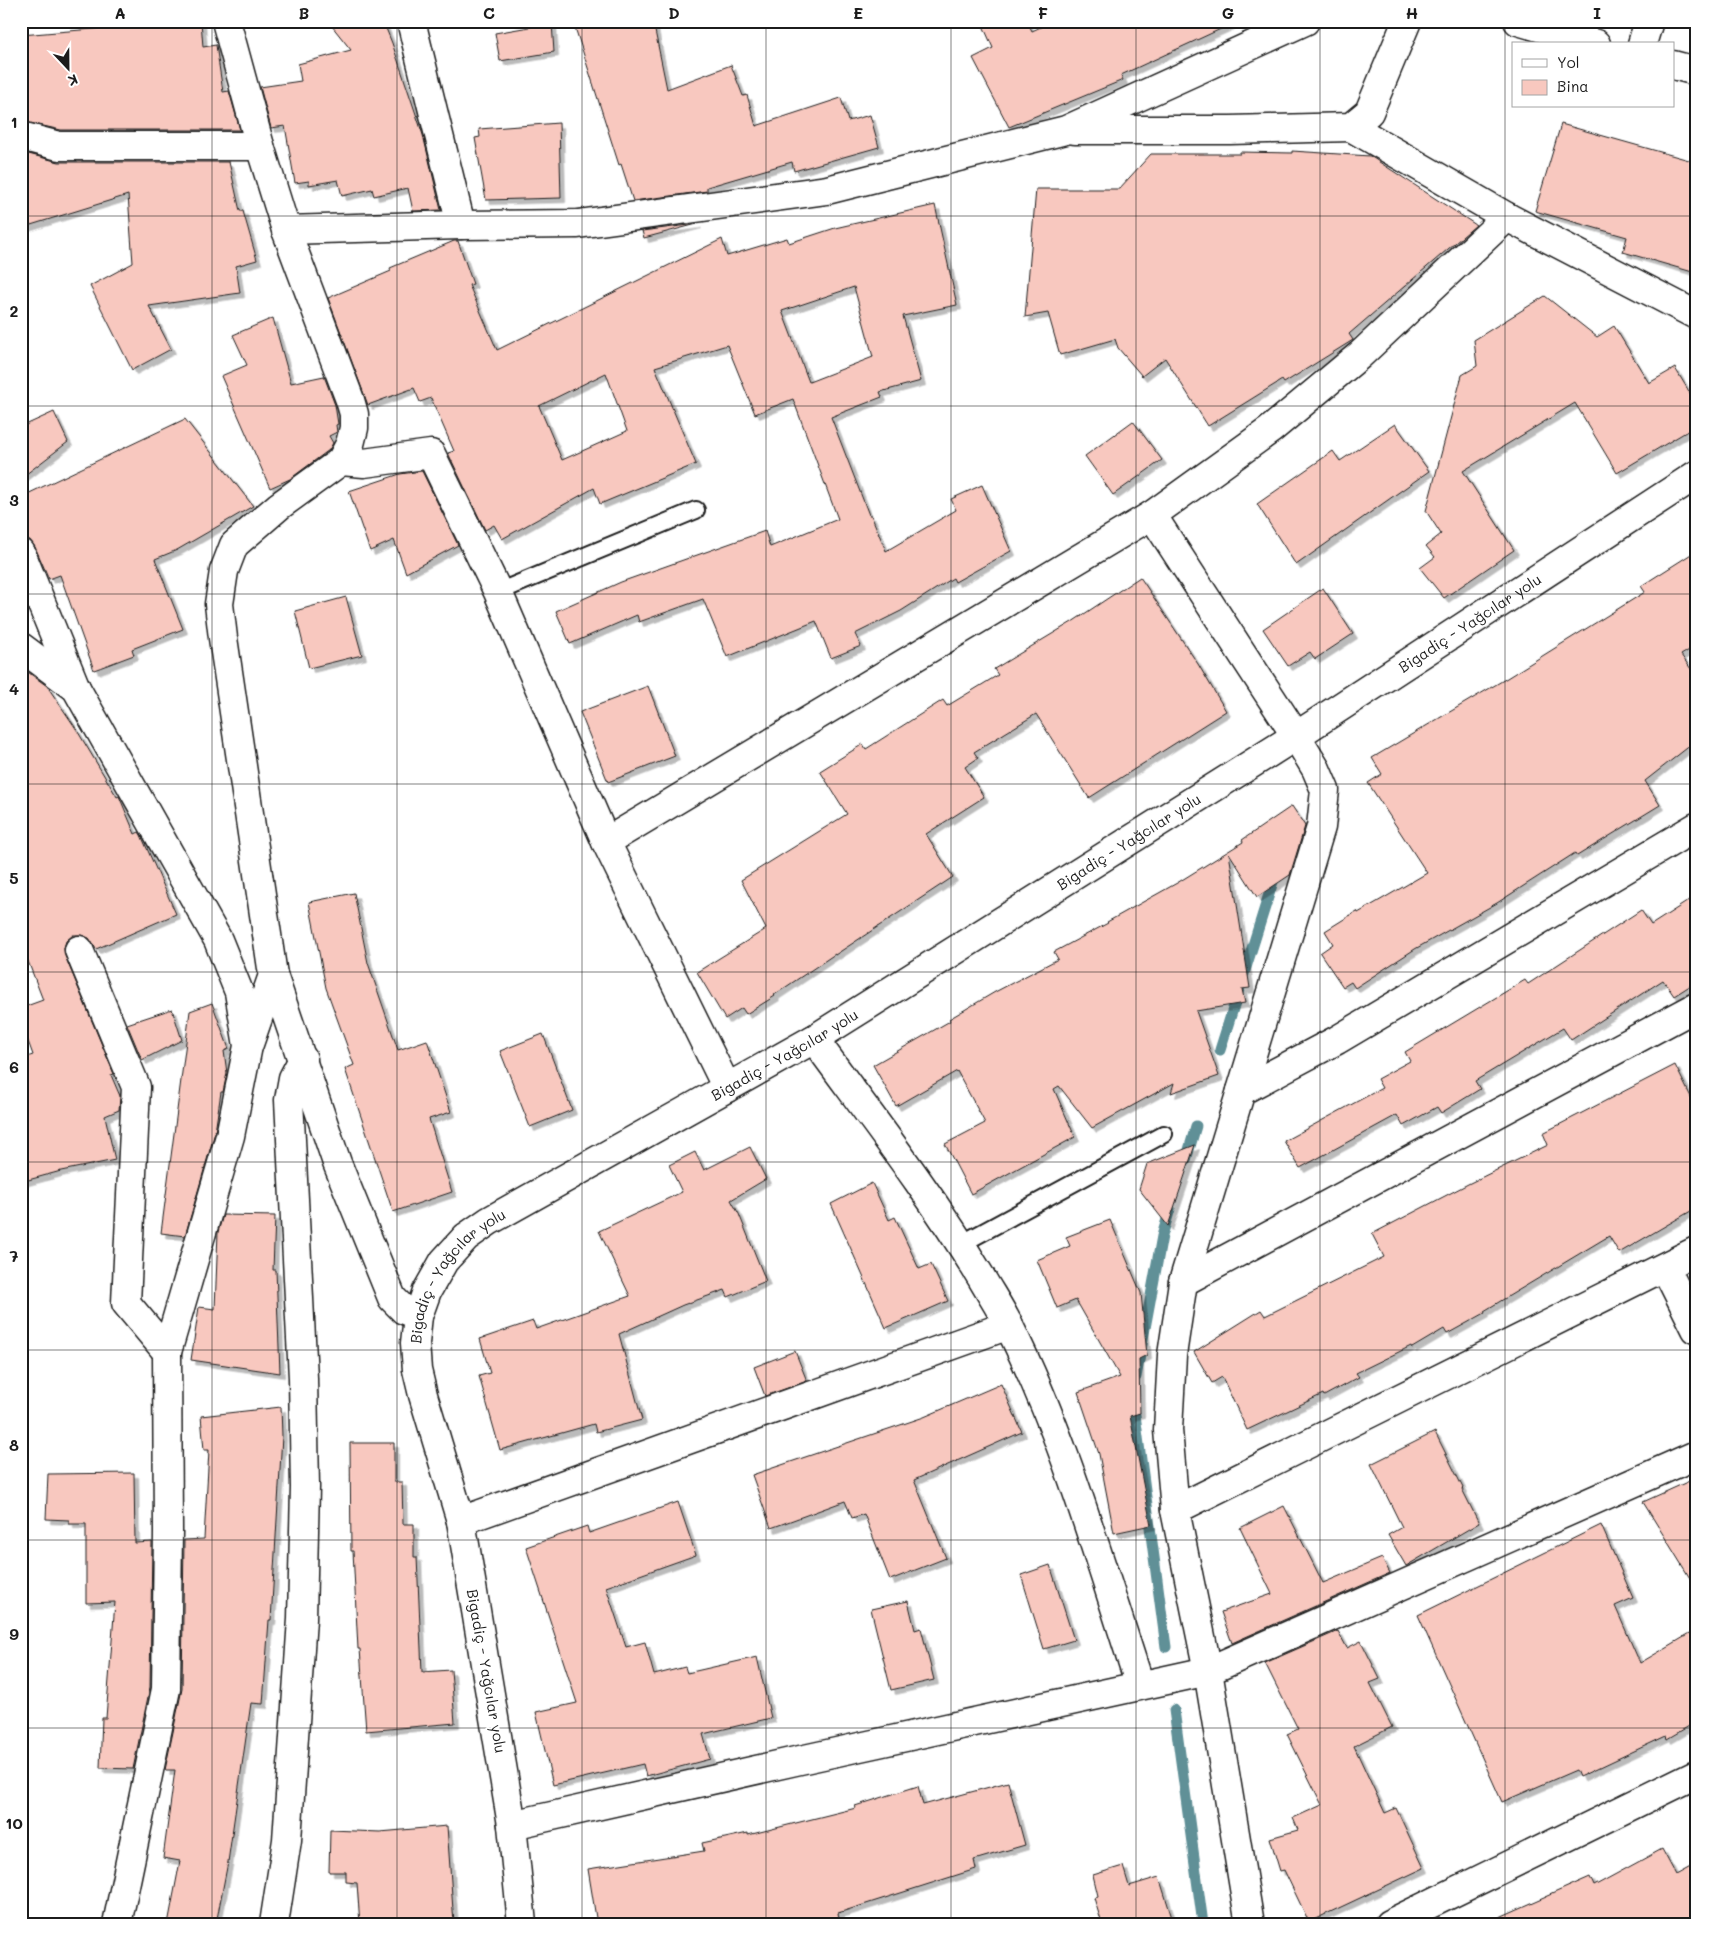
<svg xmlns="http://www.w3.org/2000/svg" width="1717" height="1945" viewBox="0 0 1717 1945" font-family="Mali,sans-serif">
	<defs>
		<filter id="shadow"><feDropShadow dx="4.5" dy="4.5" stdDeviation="0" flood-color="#0004"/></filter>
	</defs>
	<rect width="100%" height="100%" fill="#fff"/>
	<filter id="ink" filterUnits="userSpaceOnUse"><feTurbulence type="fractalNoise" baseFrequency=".02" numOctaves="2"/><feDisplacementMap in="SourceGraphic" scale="10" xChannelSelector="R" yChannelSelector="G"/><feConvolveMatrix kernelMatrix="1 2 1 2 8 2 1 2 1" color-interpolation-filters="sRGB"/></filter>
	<g filter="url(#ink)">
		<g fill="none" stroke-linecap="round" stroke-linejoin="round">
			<!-- stream -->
			<g stroke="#609097" stroke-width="11">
				<path d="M1220 1050 1276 872"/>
				<path d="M1186 1160 1196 1126"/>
				<path d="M1136 1377 1162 1236 1170 1209"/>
				<path d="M1133 1400 1166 1647"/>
				<path d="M1174 1710 1203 1924"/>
			</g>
		</g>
		<!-- building -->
		<g fill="#f8c8bf" stroke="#1c1c1c" fill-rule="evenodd" filter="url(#shadow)">
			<path d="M129 21H201L203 47 216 45 223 92 229 91 240 130H61L21 121V35L129 26Z"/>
			<path d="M328 21H383L392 43 423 135 441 210 413 211 408 188 374 196 372 189 342 196 338 180 309 185V181L295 183 285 126 271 128 260 87 301 81 298 64 351 50Z"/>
			<path d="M573 21H653L667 89 731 65 743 96 747 95 756 126 841 98 848 121 870 115 879 147 794 171 792 162 707 187V191L633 201 621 164 619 165Z"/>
			<path d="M981 21H1027L1032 31 1054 21H1238L1121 75 1123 80 1009 127 973 58 993 48Z"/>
			<path d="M552 23 554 52 500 61 495 33Z"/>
			<path d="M559 123 561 198 486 200 475 138 480 137 479 129Z"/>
			<path d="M1561 124 1696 162V273L1623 252 1627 237 1535 211Z"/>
			<path d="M1292 151 1370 156 1476 225 1349 334 1353 340 1284 383 1282 380 1208 426 1165 358 1142 376 1118 348 1115 339 1060 355 1048 313 1025 317 1036 189H1119L1151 154H1240V152L1292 153Z"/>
			<path d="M21 152 59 162H229L240 211H243L257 260 236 266 240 293 149 306 171 349 132 370 90 286 133 263 128 195 21 228Z"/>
			<path d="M935 205 957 305 903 316 921 381 880 392 882 397 831 417 869 515H871L886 551 956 510 951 499 982 485 1011 551 955 582 953 578 901 611 855 634 861 646 831 658 816 621 727 657 703 599 639 622 637 615 570 644 556 611 621 582 765 531 770 547 838 519 793 399 755 414 727 345 655 367 696 464 600 504 594 488 502 539 494 525 485 530 448 453 454 451 431 398 420 402 414 388 368 405 328 298 391 271 390 268 454 241H458L473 284 469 285 497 350 722 239 727 256 787 238 789 243 835 228ZM854 287 873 357 809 382 782 311ZM606 373 627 431 562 460 539 406Z"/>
			<path d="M697 224 644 238 642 231Z"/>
			<path d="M1545 296 1597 337 1614 326 1649 383 1675 368 1696 403V426L1617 473 1575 403 1463 471 1514 550 1444 598 1420 568 1435 557 1426 546 1441 534 1426 511 1462 375 1477 366 1474 340Z"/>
			<path d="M273 318 291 383 324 376 335 405 338 424 336 425 337 432 329 436 333 443 329 450 290 479 270 488 221 376 247 365 233 335Z"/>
			<path d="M54 412 68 442 21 478V427Z"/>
			<path d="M185 419 253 506 177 550 155 559 183 629 132 649 134 655 94 670 60 575 49 579 35 547 30 540 21 538V497Z"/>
			<path d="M1133 421 1162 460 1113 495 1085 456Z"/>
			<path d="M1395 424 1429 471 1296 565 1257 504 1333 451 1340 461Z"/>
			<path d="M422 471 458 545 406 573 394 540 370 551 349 491 400 474Z"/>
			<path d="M1696 551V646L1681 655 1696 676V741L1645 781 1660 805 1577 856 1575 853 1497 903 1415 949 1355 988 1351 982 1343 987 1320 953 1333 944 1325 931 1357 911 1358 913 1427 873 1368 783 1382 774 1372 758 1507 678 1645 592 1641 586Z"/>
			<path d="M1140 577 1198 664 1226 711 1089 798 1036 714 974 752 978 758 965 767 984 797 926 834 953 877 835 955V954L774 995 775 996 746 1014 742 1008 725 1019 697 972 766 929 741 880 847 814 820 771 863 744 866 749 943 700 947 706 998 675 994 669 1072 622Z"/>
			<path d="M1323 588 1353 634 1315 659 1310 652 1288 666 1263 629Z"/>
			<path d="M346 597 362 655 309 668 295 611Z"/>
			<path d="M21 667 47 686 75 727 117 797 119 796 135 834 139 832 141 835 176 914 96 949 89 938 81 935H73L66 941 64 948 65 956 114 1074 111 1075 120 1096 119 1110 105 1116 115 1160 61 1171 21 1182V1059L33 1055 21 1022V1008L43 1000 21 943Z"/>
			<path d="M648 686 675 756 608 782 580 712Z"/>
			<path d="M1292 806 1305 826 1290 875 1257 897 1229 853 1250 988 1242 989 1245 1003 1196 1011 1219 1076 1171 1093 1174 1083 1092 1128 1059 1086 1054 1089 1075 1137 971 1194 945 1144 985 1123 957 1071 896 1106 873 1065 950 1021 949 1019 995 992 1058 959 1054 952 1108 923 1107 922 1177 883 1243 842 1242 840Z"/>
			<path d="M354 893 368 963 398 1050 427 1040 451 1112 429 1119 452 1192 393 1212 345 1069 354 1065 326 988 309 902Z"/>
			<path d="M1696 896V982L1674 996 1663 980 1571 1040 1563 1028 1475 1081 1480 1089 1441 1113 1437 1107 1403 1126 1397 1115 1300 1168 1284 1141 1382 1088 1377 1079 1410 1061 1405 1052 1525 980 1528 984 1641 910 1651 925Z"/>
			<path d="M212 1003 229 1049 224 1051 227 1073 223 1092H221L215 1132 185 1236 161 1233 190 1011Z"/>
			<path d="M172 1009 182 1040 142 1060 127 1024Z"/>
			<path d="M543 1034 572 1110 530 1127 500 1051Z"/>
			<path d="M1675 1065 1696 1107V1208L1619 1253 1609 1236 1484 1311 1485 1313 1447 1334 1444 1329 1412 1348 1411 1346 1356 1373 1359 1377 1324 1396 1323 1394 1247 1430 1222 1377 1212 1383 1194 1352 1261 1310 1265 1316 1384 1257 1372 1234 1468 1184 1548 1145 1543 1133Z"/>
			<path d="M1195 1145 1168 1226 1139 1189 1147 1164Z"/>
			<path d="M750 1147 766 1179 731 1200 739 1214 766 1281 728 1297 725 1290 683 1305 619 1334 642 1420 596 1432 594 1424 500 1450 479 1376 490 1373 480 1339 533 1321 536 1329 630 1296 599 1231 682 1192 669 1165 695 1152 704 1170Z"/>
			<path d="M872 1183 889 1220 895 1217 919 1269 931 1264 948 1301 886 1328 831 1204Z"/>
			<path d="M223 1215 275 1216 273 1270H276L280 1373 191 1360 199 1307 215 1309 218 1232Z"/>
			<path d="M1110 1220 1141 1293 1147 1355 1139 1359 1140 1413 1130 1416 1151 1525 1114 1533 1099 1454 1078 1392 1120 1377 1076 1300 1057 1308 1037 1260 1070 1246 1066 1237Z"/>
			<path d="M795 1351 807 1381 765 1396 754 1367Z"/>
			<path d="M1001 1384 1022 1432 914 1480 946 1558 890 1580 864 1514 852 1518 845 1501 771 1528 752 1475 924 1417Z"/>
			<path d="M281 1407 282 1436 271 1620H269L263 1704 251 1703 228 1862 216 1924H168L180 1861 163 1858 175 1770H165L182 1689 184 1540 204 1539 209 1450H204L201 1416Z"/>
			<path d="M1435 1432 1463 1488 1462 1489 1479 1523 1406 1566 1388 1535 1402 1527 1371 1464Z"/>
			<path d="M350 1443H394V1482H402L403 1524H414V1557H417L422 1672 451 1670 455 1723 366 1731 360 1649H358L353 1551H351Z"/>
			<path d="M134 1473 135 1543 152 1542 150 1687 133 1769 100 1768 102 1718H106L115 1602 86 1603V1524H69V1520L46 1519 48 1474Z"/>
			<path d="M1696 1478V1588L1643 1502Z"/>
			<path d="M678 1502 696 1555 606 1587 626 1647 645 1642 654 1675 685 1667 687 1673 757 1657 771 1718 703 1734 710 1759 646 1776 643 1764 553 1785 536 1712 577 1703 526 1547 587 1526 589 1533Z"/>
			<path d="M1284 1506 1323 1583 1382 1558 1390 1573 1232 1643 1221 1612 1272 1594 1240 1528Z"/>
			<path d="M1601 1525 1633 1598 1615 1606 1640 1663 1696 1630V1722L1667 1739 1666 1736 1579 1777 1576 1770 1502 1802 1418 1615Z"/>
			<path d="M1050 1565 1074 1640 1044 1649 1021 1575Z"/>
			<path d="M908 1601 915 1630 921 1628 934 1680 891 1690 871 1609Z"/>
			<path d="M1338 1631 1347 1648 1361 1641 1380 1679 1370 1683 1392 1727 1354 1746 1385 1813 1396 1808 1424 1868 1309 1922 1284 1870 1280 1871 1270 1838 1298 1830 1293 1818 1322 1805 1287 1734 1298 1729 1265 1663Z"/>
			<path d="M1008 1782 1025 1845 974 1860 976 1869 838 1913 840 1924H597L588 1869 704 1851 702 1843 748 1833V1835L856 1808 855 1806 918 1786 923 1805Z"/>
			<path d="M447 1826 454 1924H360L357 1883 346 1882V1872H329L330 1830 380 1832Z"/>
			<path d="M1662 1849 1676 1875 1696 1864V1914L1678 1924H1484L1590 1877 1594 1886Z"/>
			<path d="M1123 1866 1129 1886 1159 1877 1174 1924H1102L1094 1898 1098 1896 1093 1875Z"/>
		</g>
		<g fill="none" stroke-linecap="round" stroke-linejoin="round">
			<defs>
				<g id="service">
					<path d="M498 592 696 510"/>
					<path d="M961 1244 1164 1134"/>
				</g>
				<g id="minor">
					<path d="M411 21 461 225"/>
					<path d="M21 136 59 146H260"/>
					<path d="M341 461 364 463 431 454 498 592 606 842 727 1088"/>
					<path d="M1152 515 1296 736 1316 769 1325 790 1321 827 1183 1282 1172 1355 1168 1430 1175 1510 1208 1671 1250 1924"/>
					<path d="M21 553 76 688"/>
					<path d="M21 647 76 688 218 940 239 992 248 1046 230 1136 167 1352 168 1532 166 1689 117 1924"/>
					<path d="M606 842 1152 515 1270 430 1360 355 1507 217"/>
					<path d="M79 950 136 1087 126 1303 167 1352"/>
					<path d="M814 1039C871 1117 931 1194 981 1277 990 1293 1001 1309 1009 1326 1066 1440 1100 1564 1140 1685"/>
					<path d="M249 1044 273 975"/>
					<path d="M1241 1091 1337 1040 1696 827"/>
					<path d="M1665 1267 1696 1329"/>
					<path d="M1183 1282 1696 1007"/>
					<path d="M1175 1510 1696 1251"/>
					<path d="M461 1521 1009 1325"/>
					<path d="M512 1825 800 1760 1208 1671 1696 1455"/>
					<path d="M1389 1924 1696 1774"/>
				</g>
				<g id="tertiary">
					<path d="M226 21 260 146 286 230 350 400 354 414V428L350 444 341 461 279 506 234 545 224 571 219 604 223 638 273 975 337 1163 392 1298 404 1310 418 1316"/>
					<path d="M1642 44 1649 21"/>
					<path d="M1351 127 1507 217 1696 315"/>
					<path d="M1075 130H1230L1351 127 1369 112 1407 21"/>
					<path d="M286 230 461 225 578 224 827 190 1066 130 1305 21"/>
					<path d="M274 1924 287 1840 302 1619 305 1487 303 1378 289 1100 293 1078 303 1059"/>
				</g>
				<g id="secondary">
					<path d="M1518 21 1596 44"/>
					<path d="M1673 65 1696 71"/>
					<path id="s1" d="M522 1924 512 1825 461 1521 423 1395 417 1370 415 1343 418 1316 427 1291 444 1261 466 1237 489 1221 814 1039 1296 736 1696 475"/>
				</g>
			</defs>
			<!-- service casing -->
			<use href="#service" stroke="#1c1c1c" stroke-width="20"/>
			<!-- minor casing -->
			<use href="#minor" stroke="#1c1c1c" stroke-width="31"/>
			<!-- tertiary casing -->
			<use href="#tertiary" stroke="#1c1c1c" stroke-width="31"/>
			<!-- secondary casing -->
			<use href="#secondary" stroke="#1c1c1c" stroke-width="31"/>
			<!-- service -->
			<use href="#service" stroke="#fff" stroke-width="16"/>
			<!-- minor -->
			<use href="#minor" stroke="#fff" stroke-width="28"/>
			<!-- tertiary -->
			<use href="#tertiary" stroke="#fff" stroke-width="28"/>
			<!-- secondary -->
			<use href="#secondary" stroke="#fff" stroke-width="28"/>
		</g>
	</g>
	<!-- grid -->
	<path fill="none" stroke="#1c1c1c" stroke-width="1" stroke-opacity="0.55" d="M212 21V1924M397 21V1924M582 21V1924M766 21V1924M951 21V1924M1136 21V1924M1320 21V1924M1505 21V1924M21 216H1696M21 406H1696M21 594H1696M21 784H1696M21 972H1696M21 1162H1696M21 1350H1696M21 1540H1696M21 1728H1696"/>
	<g text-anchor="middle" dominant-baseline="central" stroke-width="4" stroke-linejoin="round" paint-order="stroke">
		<!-- street labels -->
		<g font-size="15" fill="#1c1c1c" stroke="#fff">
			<text stroke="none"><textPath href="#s1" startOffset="1890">Bigadiç - Yağcılar yolu</textPath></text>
			<text stroke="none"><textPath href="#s1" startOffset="1485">Bigadiç - Yağcılar yolu</textPath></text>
			<text stroke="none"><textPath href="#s1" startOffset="1080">Bigadiç - Yağcılar yolu</textPath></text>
			<text stroke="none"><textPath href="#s1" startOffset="675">Bigadiç - Yağcılar yolu</textPath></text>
			<text transform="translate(487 1671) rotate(80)">Bigadiç - Yağcılar yolu</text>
		</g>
	</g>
	<!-- margin -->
	<rect width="1717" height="1945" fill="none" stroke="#fff" stroke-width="55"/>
	<!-- legend -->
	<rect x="1512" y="42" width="162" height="65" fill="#ffffff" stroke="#a4a4a4"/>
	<rect x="1522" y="59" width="25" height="8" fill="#ffffff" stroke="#a4a4a4"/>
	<text x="1557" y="68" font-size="15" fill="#1c1c1c">Yol</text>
	<rect x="1522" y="80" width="25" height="15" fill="#f8c8bf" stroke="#a4a4a4"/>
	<text x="1557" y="92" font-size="15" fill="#1c1c1c">Bina</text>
	<!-- north arrow -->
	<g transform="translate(68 68) rotate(158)" stroke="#ffffff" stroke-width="4" paint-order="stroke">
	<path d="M0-4L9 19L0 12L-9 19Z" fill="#1c1c1c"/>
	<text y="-8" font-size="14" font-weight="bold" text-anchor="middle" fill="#1c1c1c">K</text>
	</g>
	<rect x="28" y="28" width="1662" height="1890" fill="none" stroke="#1c1c1c" stroke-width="2"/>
	<g font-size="16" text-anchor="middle" font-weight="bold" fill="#1c1c1c">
		<text x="120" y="19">A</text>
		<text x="304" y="19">B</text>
		<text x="489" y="19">C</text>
		<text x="674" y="19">D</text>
		<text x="858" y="19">E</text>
		<text x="1043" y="19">F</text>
		<text x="1228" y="19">G</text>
		<text x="1412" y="19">H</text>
		<text x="1597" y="19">I</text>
		<text x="14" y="128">1</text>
		<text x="14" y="317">2</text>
		<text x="14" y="506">3</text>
		<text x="14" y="695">4</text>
		<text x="14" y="884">5</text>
		<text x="14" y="1073">6</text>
		<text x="14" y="1262">7</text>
		<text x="14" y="1451">8</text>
		<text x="14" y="1640">9</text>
		<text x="14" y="1829">10</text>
	</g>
</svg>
